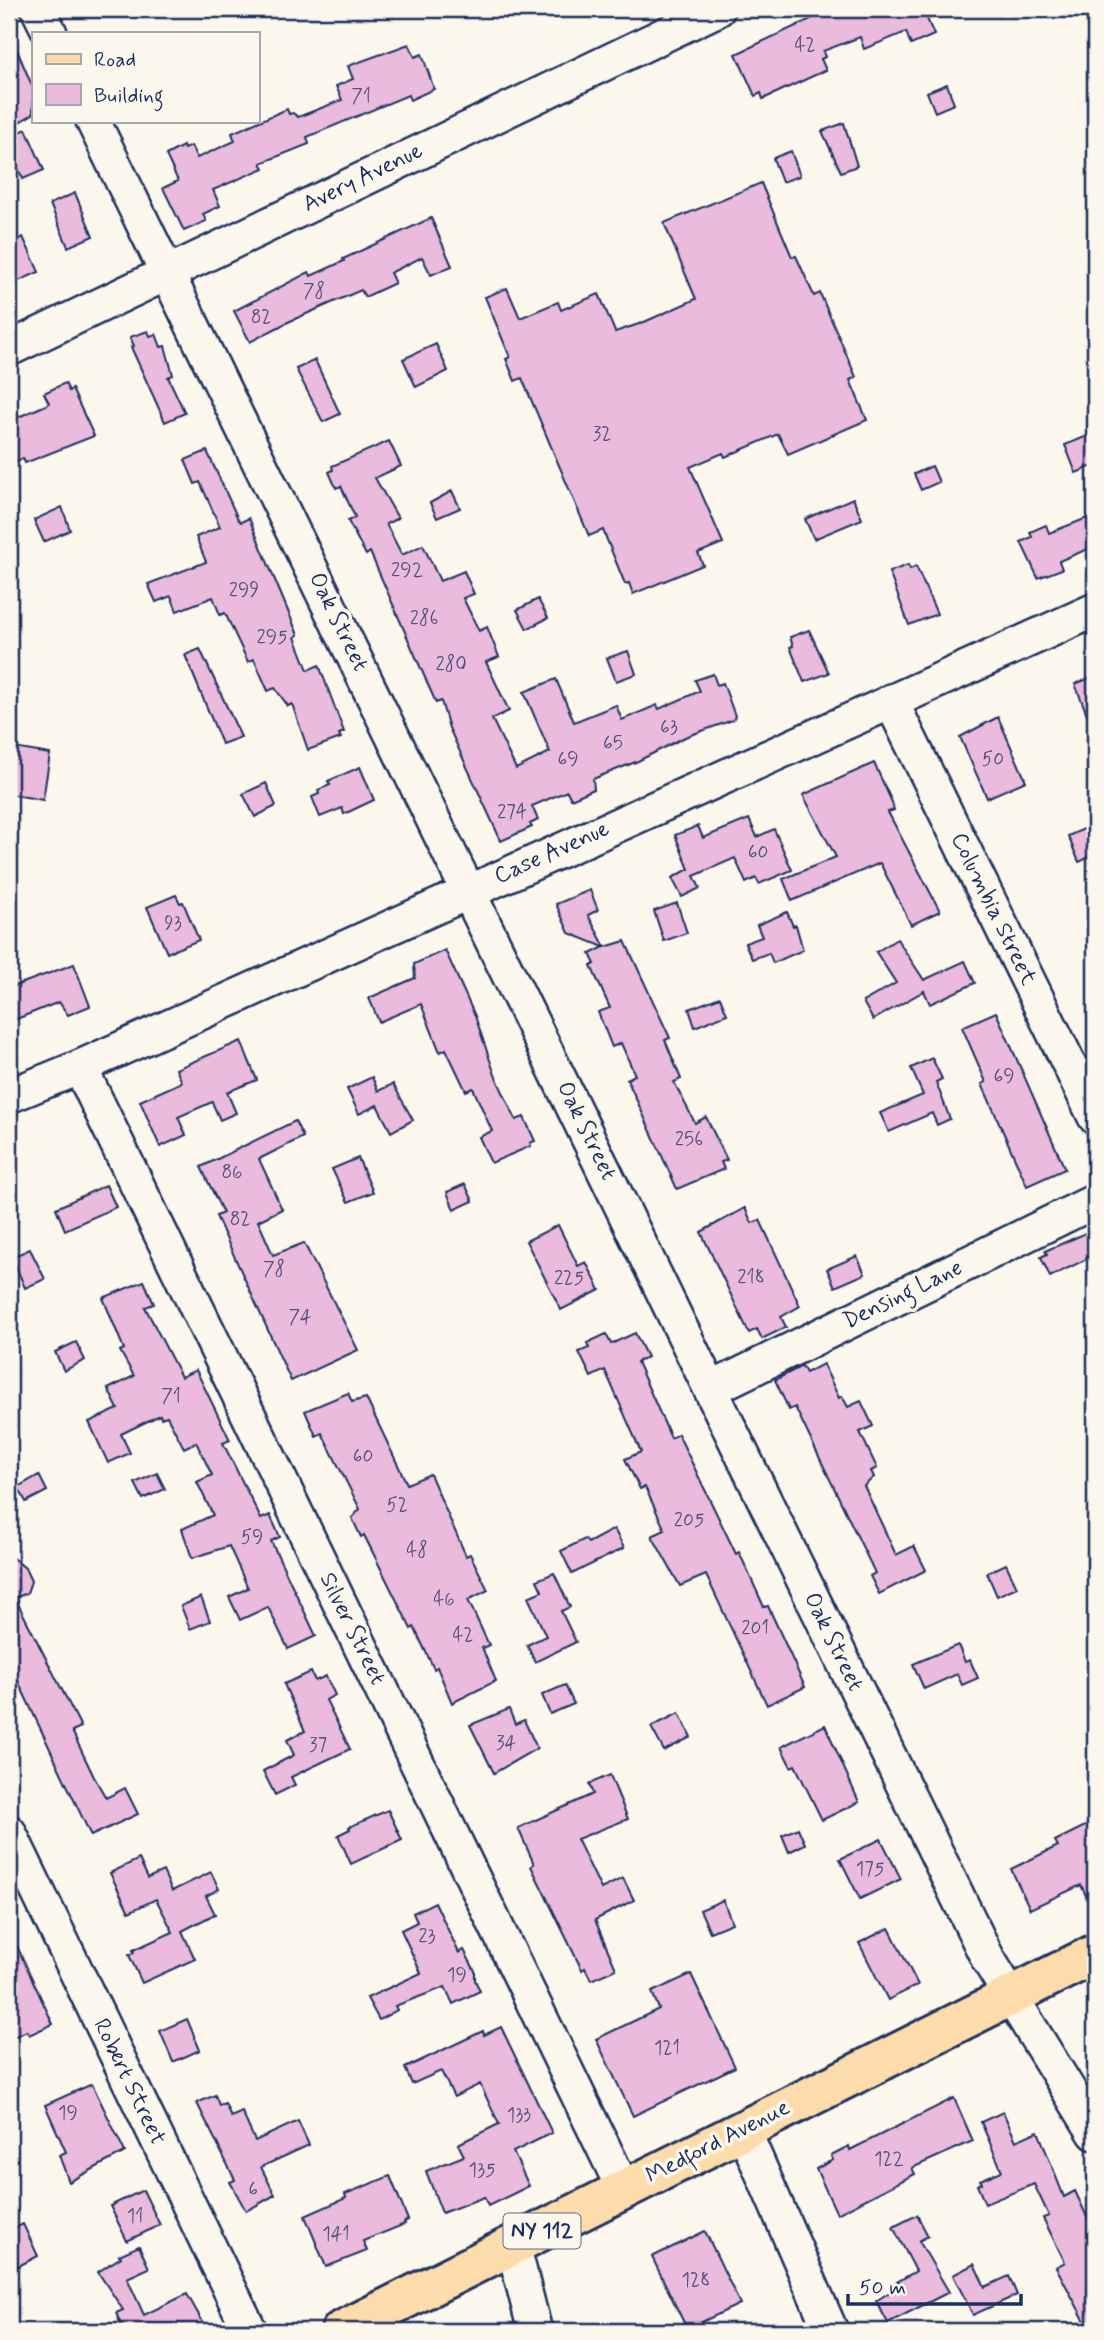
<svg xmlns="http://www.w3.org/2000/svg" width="1104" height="2340" viewBox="0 0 1104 2340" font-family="Mynerve,sans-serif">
	<rect width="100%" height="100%" fill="#fbf7ec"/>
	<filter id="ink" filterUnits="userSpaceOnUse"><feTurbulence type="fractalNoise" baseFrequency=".0143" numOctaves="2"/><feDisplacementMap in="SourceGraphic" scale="14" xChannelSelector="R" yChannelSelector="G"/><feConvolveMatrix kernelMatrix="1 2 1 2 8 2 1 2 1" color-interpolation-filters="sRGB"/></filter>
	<g filter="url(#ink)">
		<!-- building -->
		<g fill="#eabbdd" stroke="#1b2f5e" stroke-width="2">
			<path d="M832 9H923L934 35 911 45 906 32 864 49 860 37 823 51 825 57 821 59 826 70 763 99 761 93 755 96 736 54Z"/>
			<path d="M9 31 33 88V114L9 128Z"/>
			<path d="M409 44 415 57 422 54 434 89 410 100 408 95 307 137 309 144 261 163 264 168 213 190 220 206 203 214 206 221 184 231 163 188 178 181 166 155 183 146 184 149 191 146 197 158 235 141 232 133 287 109 289 114 293 113 298 117 342 100 336 86 353 79 348 66Z"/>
			<path d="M947 84 954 104 935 112 927 92Z"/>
			<path d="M844 123 857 166 841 172 822 131Z"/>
			<path d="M26 129 44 170 23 179 9 148V137Z"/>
			<path d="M791 151 800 176 782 182 773 158Z"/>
			<path d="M761 183 792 257 796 256 814 296 820 293 856 377 850 380 867 420 788 454 778 434 725 457 723 453 690 467 723 543 698 553 703 565 633 594 629 583 625 584 603 530 589 536 522 378 515 381 506 359 510 357 485 297 507 288 520 318 558 302 561 310 599 294 615 332 642 323 696 299 664 223Z"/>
			<path d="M75 193 93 236 68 247 50 204Z"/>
			<path d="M431 218 452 266 431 275 422 257 390 273 395 283 365 297 361 290 288 322 250 342 234 311 309 272 311 276 344 261 343 259Z"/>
			<path d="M23 237 39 272 14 283 9 271V244Z"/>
			<path d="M148 331 150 336 156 334 161 347 165 346 173 375 168 377 185 413 165 422 131 347 134 346 130 337Z"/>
			<path d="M436 344 448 371 416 387 403 359Z"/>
			<path d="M315 360 340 414 323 422 296 369Z"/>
			<path d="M65 383 69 391 72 389 94 436 25 463 23 458 14 462 9 451V421L46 405 49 403 44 393Z"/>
			<path d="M1095 433V465L1076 473 1065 445Z"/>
			<path d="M389 441 401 466 375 478 398 518 386 524 402 555 423 545 440 581 464 571 474 594 463 598 479 631 487 627 499 657 486 662 509 711 492 719 516 769 550 752 524 692 556 679 574 722 616 705 622 720 657 705 659 709 700 691 695 680 713 674 717 685 723 683 735 716 733 720 685 737 638 761 593 779 594 789 571 799 567 791 532 806 538 820 530 824 532 827 501 841 449 728 441 701 436 703 370 552 366 555 348 521 355 517 341 486 336 488 329 472 333 470 332 466Z"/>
			<path d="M207 451 238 519 241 522 249 518 298 635 295 637 308 670 319 665 344 732 339 734 341 738 308 750 292 704 288 706 275 688 268 691 254 659 248 662 225 613 220 615 213 597 177 611 171 596 156 602 148 584 206 562 196 537 220 527 200 482 195 484 185 460Z"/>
			<path d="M932 466 939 482 921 490 914 474Z"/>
			<path d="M452 491 460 508 437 518 430 503Z"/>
			<path d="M853 498 862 519 814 539 805 519Z"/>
			<path d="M62 507 70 530 44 542 34 520Z"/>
			<path d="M1095 515V546L1059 561 1062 569 1038 578 1021 542 1032 537 1030 532 1046 525 1049 533Z"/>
			<path d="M908 565 910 569 916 566 937 614 909 625 889 572Z"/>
			<path d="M538 599 548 618 527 629 517 610Z"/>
			<path d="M809 630 829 673 804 682 790 647 793 646 790 637Z"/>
			<path d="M200 649 241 737 222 744 185 655Z"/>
			<path d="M628 651 636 674 616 681 607 658Z"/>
			<path d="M1095 676V732H1094L1075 684Z"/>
			<path d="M998 717 1026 781 987 798 960 737Z"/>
			<path d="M14 748 50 754 43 800 9 794Z"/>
			<path d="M874 763 892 802 894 810 888 812 940 911 911 925 880 863 792 901 783 879 836 857 803 795Z"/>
			<path d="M360 767 374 800 344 814 342 808 320 817 312 797 319 794 318 790 330 785 328 781Z"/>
			<path d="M266 783 276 806 255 817 243 794Z"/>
			<path d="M749 819 757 837 774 829 792 870 759 884 756 878 746 883 735 858 694 876 700 888 682 897 672 878 689 869 675 835 698 826 703 838Z"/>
			<path d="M1095 824V855L1079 862 1068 836Z"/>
			<path d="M590 890 598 910 588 915 605 947 625 941 670 1038 665 1040 681 1079 674 1082 695 1123 706 1117 727 1160 721 1162 724 1169 677 1189 627 1079 635 1075 621 1043 612 1047 598 1012 610 1008 591 966 595 964 590 954 604 947 569 933 556 904Z"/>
			<path d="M176 895 180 903 183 902 199 940 167 953 147 907Z"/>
			<path d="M677 903 687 933 664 941 654 911Z"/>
			<path d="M787 912 793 926 796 925 803 950 773 963 769 953 752 959 745 943 762 937 757 925Z"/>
			<path d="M897 939 924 980 965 961 975 983 930 1004 924 991 873 1020 863 1002 896 983 876 952Z"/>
			<path d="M445 950 475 1016 495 1075 516 1120 524 1117 535 1141 530 1143 531 1146 491 1163 479 1137 492 1131 473 1088 466 1091 446 1049 440 1052 421 1004 379 1022 369 998 415 978 414 964Z"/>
			<path d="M74 964 90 1006 68 1015 59 1002 9 1022V988Z"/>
			<path d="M720 997 727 1014 695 1027 689 1009Z"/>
			<path d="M996 1012 1065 1169 1027 1186 982 1084 986 1082 962 1027Z"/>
			<path d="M241 1041 257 1080 227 1092 236 1113 220 1120 212 1102 178 1117 186 1135 160 1147 140 1101 182 1082 176 1069Z"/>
			<path d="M932 1058 942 1079 936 1082 950 1119 937 1125 932 1113 889 1132 880 1113 923 1095 911 1068Z"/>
			<path d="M372 1077 378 1091 393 1084 413 1120 391 1132 377 1105 359 1114 347 1089Z"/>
			<path d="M295 1121 303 1137 259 1159 282 1209 258 1221 273 1255 304 1243 358 1350 291 1381 216 1216 223 1213 201 1167Z"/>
			<path d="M358 1158 373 1192 348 1202 332 1169Z"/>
			<path d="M465 1184 473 1201 454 1210 447 1192Z"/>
			<path d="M106 1185 116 1207 65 1230 56 1208Z"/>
			<path d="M745 1208 752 1223 760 1220 800 1306 781 1317 786 1327 762 1339 757 1329 749 1333 701 1232Z"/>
			<path d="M558 1225 578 1266 586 1262 600 1290 561 1310 526 1241Z"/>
			<path d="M1095 1229V1255L1050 1277 1041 1257 1047 1254 1045 1251Z"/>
			<path d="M30 1249 45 1279 25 1288 12 1257Z"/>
			<path d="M857 1256 865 1274 835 1287 827 1269Z"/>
			<path d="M144 1281 154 1304 145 1307 181 1377 196 1370 230 1440 223 1443 261 1519 270 1515 280 1537 271 1541 316 1636 288 1649 268 1607 240 1620 229 1597 248 1588 229 1546 192 1558 182 1529 213 1515 197 1482 212 1475 196 1442 184 1448 167 1416 161 1418 160 1415 121 1434 130 1453 108 1463 89 1422 118 1409 108 1389 134 1376 120 1351 124 1349 103 1298Z"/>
			<path d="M635 1333 647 1357 637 1362 671 1438 678 1434 736 1554 739 1552 764 1607 768 1606 805 1687 767 1705 706 1575 680 1586 652 1536 665 1530 645 1487 640 1489 625 1459 641 1452 605 1370 591 1377 579 1352 589 1348 587 1343 606 1334 611 1344Z"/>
			<path d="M76 1342 85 1360 64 1371 55 1352Z"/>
			<path d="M823 1364 839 1398 842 1396 848 1407 861 1401 873 1426 860 1432 877 1468 871 1471 874 1477 864 1486 896 1555 914 1546 926 1570 879 1594 870 1576 875 1573 837 1494 795 1407 789 1410 775 1380 802 1366 806 1373Z"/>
			<path d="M348 1393 352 1402 366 1398 407 1484 430 1474 466 1556 470 1554 488 1590 468 1600 489 1645 482 1648 496 1681 452 1703 437 1667 434 1669 414 1627 411 1629 364 1535 361 1537 352 1518 360 1509 322 1433 316 1436 305 1411Z"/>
			<path d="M157 1473 165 1489 143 1499 135 1483Z"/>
			<path d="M39 1475 47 1491 26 1502 18 1487Z"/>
			<path d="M614 1529 624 1548 572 1574 561 1551 585 1539 588 1543Z"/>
			<path d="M9 1555 25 1568 31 1581 27 1593 15 1598 81 1727 72 1731 94 1777 106 1798 125 1788 138 1814 91 1836 9 1662Z"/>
			<path d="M1006 1564 1017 1587 997 1596 987 1573Z"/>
			<path d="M554 1573 570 1607 561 1611 576 1642 535 1662 527 1645 546 1636 528 1597 542 1591 537 1580Z"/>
			<path d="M201 1597 210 1621 190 1629 181 1606Z"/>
			<path d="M958 1645 965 1662 970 1660 978 1678 962 1685 957 1674 924 1689 913 1664Z"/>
			<path d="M311 1672 315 1681 326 1676 335 1695 326 1700 350 1749 291 1777 295 1785 275 1795 263 1771 294 1755 287 1740 305 1731 284 1684Z"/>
			<path d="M565 1685 574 1704 550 1714 542 1695Z"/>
			<path d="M509 1709 515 1724 524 1720 537 1748 494 1773 470 1725Z"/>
			<path d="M679 1713 691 1737 664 1751 651 1727Z"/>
			<path d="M825 1725 859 1802 822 1820 795 1765 791 1767 781 1747Z"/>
			<path d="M610 1775 628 1819 577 1839 601 1889 623 1878 634 1900 595 1920 616 1969 591 1980 585 1968 582 1970 531 1866 534 1864 518 1828 593 1794 589 1784Z"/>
			<path d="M388 1810 402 1840 351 1864 338 1835 350 1829 349 1827Z"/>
			<path d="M1095 1821V1915L1081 1885 1030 1909 1011 1869 1058 1846 1055 1841Z"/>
			<path d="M798 1828 805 1844 789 1852 782 1835Z"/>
			<path d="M881 1839 901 1879 860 1899 840 1859Z"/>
			<path d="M139 1859 148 1878 163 1871 172 1891 211 1872 219 1889 206 1896 215 1914 182 1931 195 1959 142 1983 129 1955 134 1953 133 1950 173 1932 156 1899 129 1912 110 1873Z"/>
			<path d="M723 1900 732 1923 710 1932 700 1910Z"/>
			<path d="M435 1902 459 1953 464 1950 475 1971V1980L480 1991 453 2004 445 1987 395 2006 397 2010 379 2020 367 1998 421 1973 401 1930 417 1922 413 1913Z"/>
			<path d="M889 1928 918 1985 888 2000 859 1943Z"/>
			<path d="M9 1929 53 2024 29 2035 27 2031 9 2039Z"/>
			<path d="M691 1974 735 2067 633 2116 596 2039 659 2009 652 1992Z"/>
			<path d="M187 2019 200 2050 173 2062 160 2031Z"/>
			<path d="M501 2027 552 2133 513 2152 529 2186 488 2206 484 2197 442 2213 426 2171 464 2156 458 2144 499 2124 480 2084 454 2097 441 2071 412 2084 405 2068 483 2031 484 2035Z"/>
			<path d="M92 2084 125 2152 69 2182 59 2155 66 2152 45 2105Z"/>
			<path d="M215 2095 219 2105 225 2103 231 2117 242 2112 255 2141 298 2121 309 2145 261 2167 275 2195 246 2211 230 2182 235 2180 197 2103Z"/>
			<path d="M954 2098 973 2141 912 2168 915 2174 837 2214 816 2169 833 2160 831 2155 849 2146 850 2150Z"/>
			<path d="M1003 2112 1016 2141 1038 2131 1064 2197 1075 2191 1095 2234V2331H1090L1056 2267 1065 2262 1043 2218 1049 2216 1034 2184 985 2204 977 2185 982 2183 980 2180 1002 2171 981 2122Z"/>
			<path d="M390 2176 408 2220 404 2222 405 2224 363 2241 367 2251 326 2267 305 2216 346 2198 345 2194Z"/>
			<path d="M143 2190 160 2225 127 2241 110 2206Z"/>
			<path d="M917 2215 928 2236 919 2241 949 2292 888 2323 876 2301 899 2286 897 2282 916 2271 893 2227Z"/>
			<path d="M23 2224 38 2256 9 2271V2231Z"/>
			<path d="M705 2231 740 2304 687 2329 652 2257Z"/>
			<path d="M139 2246 149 2268 127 2278 144 2315 187 2294 208 2331H112L122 2327 116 2313 123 2310 98 2272 121 2257 119 2255Z"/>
			<path d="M974 2264 985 2287 1009 2276 1017 2295 973 2315 953 2275Z"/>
		</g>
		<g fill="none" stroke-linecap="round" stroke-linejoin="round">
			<defs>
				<g id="minor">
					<path d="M38 9 50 33"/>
					<path d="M93 121 988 1959 1095 2133"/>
					<path d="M9 349 718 9"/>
					<path d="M891 701 1095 1117"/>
					<path d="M80 1067 624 2190"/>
					<path d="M9 1096 80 1067 1095 610"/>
					<path d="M711 1389 1095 1201"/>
					<path d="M9 1832 250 2331"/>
					<path d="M743 2129 831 2331"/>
					<path d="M513 2245 535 2331"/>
				</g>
				<path id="major" d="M341 2331 1095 1954"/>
			</defs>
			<!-- minor casing -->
			<use href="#minor" stroke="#1b2f5e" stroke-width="38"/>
			<!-- major casing -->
			<use href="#major" stroke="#1b2f5e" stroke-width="44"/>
			<!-- minor -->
			<use href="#minor" stroke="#fbf7ec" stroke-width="33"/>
			<!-- major -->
			<use href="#major" stroke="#fddcac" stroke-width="38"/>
		</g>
	</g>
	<g text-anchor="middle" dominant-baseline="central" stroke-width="7" stroke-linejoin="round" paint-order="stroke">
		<!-- number labels -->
		<g font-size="19" fill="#4f527e">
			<text x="805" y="45">42</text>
			<text x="361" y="96">71</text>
			<text x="314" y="291">78</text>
			<text x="261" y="317">82</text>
			<text x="602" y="434">32</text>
			<text x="407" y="570">292</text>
			<text x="244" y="590">299</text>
			<text x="424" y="618">286</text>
			<text x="272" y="637">295</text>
			<text x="451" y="664">280</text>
			<text x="669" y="727">63</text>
			<text x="613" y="743">65</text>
			<text x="568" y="759">69</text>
			<text x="993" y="759">50</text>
			<text x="512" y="812">274</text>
			<text x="758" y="852">60</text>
			<text x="173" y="923">93</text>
			<text x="1004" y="1076">69</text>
			<text x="689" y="1139">256</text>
			<text x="232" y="1172">86</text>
			<text x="240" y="1219">82</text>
			<text x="274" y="1269">78</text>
			<text x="751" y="1277">218</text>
			<text x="569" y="1278">225</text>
			<text x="300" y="1317">74</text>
			<text x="171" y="1396">71</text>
			<text x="363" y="1456">60</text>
			<text x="397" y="1505">52</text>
			<text x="689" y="1520">205</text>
			<text x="252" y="1537">59</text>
			<text x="417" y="1550">48</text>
			<text x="444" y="1599">46</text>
			<text x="755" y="1628">201</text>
			<text x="463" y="1635">42</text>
			<text x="506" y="1743">34</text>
			<text x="318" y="1745">37</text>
			<text x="870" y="1869">175</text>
			<text x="427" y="1936">23</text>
			<text x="457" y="1975">19</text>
			<text x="667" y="2048">121</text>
			<text x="68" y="2113">19</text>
			<text x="519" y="2115">133</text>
			<text x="889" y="2159">122</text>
			<text x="482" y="2170">135</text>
			<text x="253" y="2189">6</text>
			<text x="135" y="2216">11</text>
			<text x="336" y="2234">141</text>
			<text x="696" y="2280">128</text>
		</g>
		<!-- shield labels -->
		<rect fill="#fbf7ec" stroke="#5e6b89" stroke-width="2" x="503.5" y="2213.5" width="77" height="35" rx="5"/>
		<g font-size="21" font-weight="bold" fill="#1b2f5e">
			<text x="542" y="2231">NY 112</text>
		</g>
		<!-- street labels -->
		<g font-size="23" fill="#1b2f5e" stroke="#fbf7ec">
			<text transform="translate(363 178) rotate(-26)">Avery Avenue</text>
			<text transform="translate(338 622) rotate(64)">Oak Street</text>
			<text transform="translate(552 853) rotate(-24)">Case Avenue</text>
			<text transform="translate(993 909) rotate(64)">Columbia Street</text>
			<text transform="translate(586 1131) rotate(64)">Oak Street</text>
			<text transform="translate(903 1295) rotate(-26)">Densing Lane</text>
			<text transform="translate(352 1629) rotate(64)">Silver Street</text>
			<text transform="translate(833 1642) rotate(64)">Oak Street</text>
			<text transform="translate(129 2082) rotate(64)">Robert Street</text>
			<text transform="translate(718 2142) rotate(-27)">Medford Avenue</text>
		</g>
	</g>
	<!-- margin -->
	<rect width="1104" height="2340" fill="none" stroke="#fbf7ec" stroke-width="35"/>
	<rect x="18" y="18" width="1069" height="2305" fill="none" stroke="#1b2f5e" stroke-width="2.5" filter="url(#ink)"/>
	<!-- legend -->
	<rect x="32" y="32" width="228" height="91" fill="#fbf7ec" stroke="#a1a7b3" stroke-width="2"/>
	<rect x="46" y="54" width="35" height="10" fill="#fddcac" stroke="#a1a7b3" stroke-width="2"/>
	<text x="94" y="66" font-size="21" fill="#1b2f5e">Road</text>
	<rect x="46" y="84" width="35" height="21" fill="#eabbdd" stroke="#a1a7b3" stroke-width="2"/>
	<text x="94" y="102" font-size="21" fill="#1b2f5e">Building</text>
	<!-- scale -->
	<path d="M848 2294v10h173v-10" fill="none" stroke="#1b2f5e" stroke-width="3.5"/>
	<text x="859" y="2294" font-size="21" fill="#1b2f5e" stroke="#fbf7ec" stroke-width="5" paint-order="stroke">50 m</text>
</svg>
